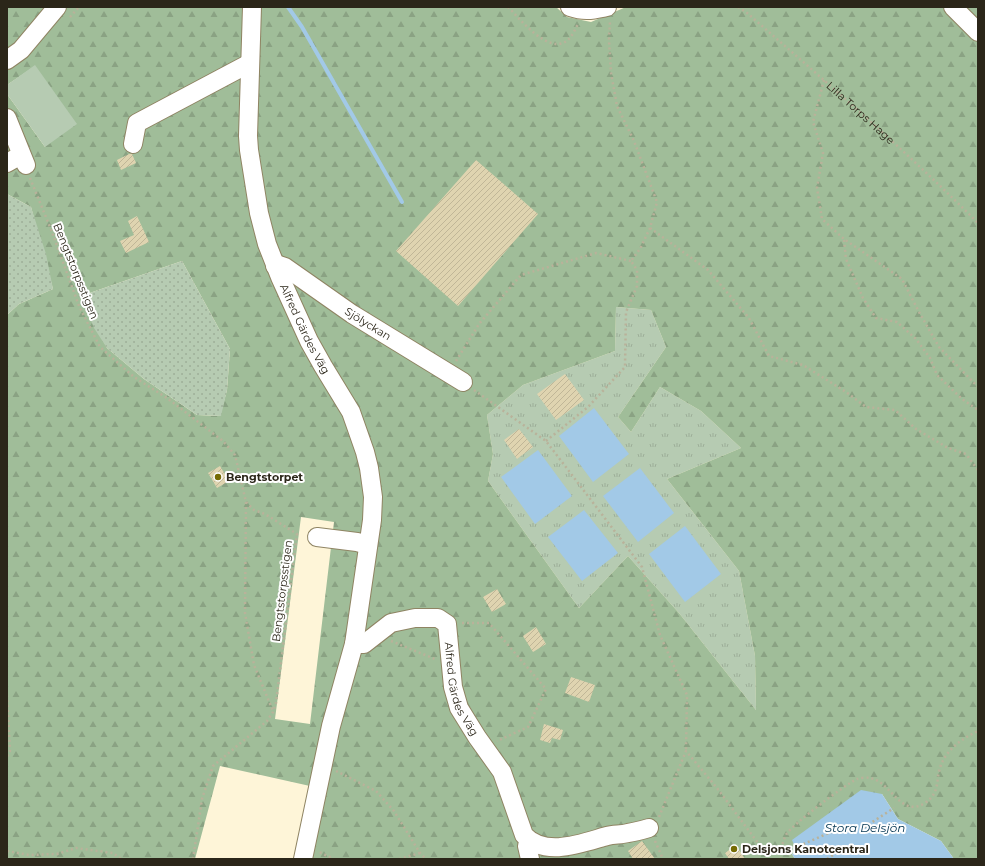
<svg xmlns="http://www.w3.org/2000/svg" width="985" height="866" viewBox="0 0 985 866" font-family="Montserrat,sans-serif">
	<defs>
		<pattern id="grass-tufts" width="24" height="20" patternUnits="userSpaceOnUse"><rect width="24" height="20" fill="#b6cbb2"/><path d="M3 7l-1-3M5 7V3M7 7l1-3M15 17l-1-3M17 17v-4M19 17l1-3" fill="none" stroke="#9dae98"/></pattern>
		<pattern id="forest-firs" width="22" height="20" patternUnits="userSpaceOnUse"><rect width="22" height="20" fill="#a0bd99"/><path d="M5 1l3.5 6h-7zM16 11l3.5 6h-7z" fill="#8aa283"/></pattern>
		<pattern id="park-dots" width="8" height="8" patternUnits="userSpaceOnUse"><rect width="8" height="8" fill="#b6cbb2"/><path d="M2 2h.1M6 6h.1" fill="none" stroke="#9dae98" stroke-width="1.8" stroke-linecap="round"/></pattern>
		<pattern id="building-hatch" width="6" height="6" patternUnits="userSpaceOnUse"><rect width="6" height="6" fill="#dfd4b0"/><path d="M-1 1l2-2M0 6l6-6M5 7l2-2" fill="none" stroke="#c0b697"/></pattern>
	</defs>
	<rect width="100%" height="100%" fill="#fef5d8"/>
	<!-- grass -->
	<path fill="url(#grass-tufts)" d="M616 307 651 310 666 347 618 417 631 432 660 387 701 411 741 448 667 479 739 571 755 656 756 710 679 613 628 556 579 608 488 481 493 454 487 415 523 385 615 351Z"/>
	<!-- forest -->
	<path fill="url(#forest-firs)" fill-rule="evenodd" d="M7 7H556L567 17 591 22 626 7H978V859H954L941 841 898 819 882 794 792 854 795 859H311L310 786 220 766 195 859H7V315L19 304 53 289 31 207 7 194V94L45 147 35 66 7 85ZM182 261 230 349 227 390 220 416 197 415 144 379 107 348 81 296ZM616 307 651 310 666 347 618 417 631 432 660 387 701 411 741 448 667 479 739 571 755 656 756 710 679 613 628 556 579 608 488 481 493 454 487 415 523 385 615 351ZM301 517 334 522 310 724 275 719Z"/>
	<!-- park -->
	<g fill="url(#park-dots)">
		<path d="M7 194 31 207 46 254 53 289 19 304 7 315Z"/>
		<path d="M182 261 230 349 227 390 221 416 197 415 144 379 107 348 94 328 81 296Z"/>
	</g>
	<!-- pitch -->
	<path fill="#b6cbb2" d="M35 65 77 124 45 147 7 94V85Z"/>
	<!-- water -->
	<g fill="#a2c9e7">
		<path d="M594 408 629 454 593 482 559 436Z"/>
		<path d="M538 450 572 496 535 524 501 477Z"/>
		<path d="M640 468 674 513 638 542 603 496Z"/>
		<path d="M584 510 618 553 582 581 548 537Z"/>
		<path d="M685 526 721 574 685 602 649 554Z"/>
		<path d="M861 790 882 794 898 819 941 841 954 859H795L792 854 797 851 792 840Z"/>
	</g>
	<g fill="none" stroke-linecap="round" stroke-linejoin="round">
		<!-- stream -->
		<path stroke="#a2c9e7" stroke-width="4" d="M288 7 302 27 402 202"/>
	</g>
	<!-- building -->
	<g fill="url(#building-hatch)">
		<path d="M129 154H132L136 163 121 170 117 160Z"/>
		<path d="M476 160 538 214 458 306 396 251Z"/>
		<path d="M137 216 149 242 126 253 120 241 134 235 128 221Z"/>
		<path d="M565 374 584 400 556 420 537 394Z"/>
		<path d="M519 429 533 447 517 459 504 440Z"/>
		<path d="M220 466 229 481 217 488 208 473Z"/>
		<path d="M497 589 506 604 492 612 483 597Z"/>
		<path d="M536 627 546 644 533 652 523 636Z"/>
		<path d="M571 677 595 685 589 702 565 693Z"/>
		<path d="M544 724 563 730 560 740 552 738 550 743 540 740Z"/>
		<path d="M642 841 655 859H633L628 851Z"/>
		<path d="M736 845 745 859H729L725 853Z"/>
	</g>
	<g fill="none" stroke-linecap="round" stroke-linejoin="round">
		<defs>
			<g id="minor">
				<path id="s2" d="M252 7 248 136 249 150 259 213 267 244 280 277 309 341 323 366 351 412 365 452 369 468 373 497 372 520 354 644 331 726 303 859"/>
				<path d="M570 7C585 12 592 10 607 7"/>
				<path d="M953 7 978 32"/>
				<path d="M7 60 21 50 57 7"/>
				<path d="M7 118 26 165"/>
				<path d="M133 144 137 123 250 63"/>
				<path d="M7 163 21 155"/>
				<path id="s3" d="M275 266 279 265 285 267 352 314 463 382"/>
				<path d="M317 537 357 542 368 545"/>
				<path id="s4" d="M354 644H364L391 623 415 618H438L447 624 453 687 459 708 477 737 502 772 524 835C545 858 582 843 607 836 614 834 621 835 628 833 635 832 642 830 649 828"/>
				<path d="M530 859 527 846 530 841"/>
			</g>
		</defs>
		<!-- minor casing -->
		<use href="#minor" stroke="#8f8463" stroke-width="20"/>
		<!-- path -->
		<g stroke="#b9b29a" stroke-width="2.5" stroke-dasharray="2 3" stroke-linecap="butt">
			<path d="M508 7C520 19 549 56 568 40 572 36 576 28 578 24"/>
			<path id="s1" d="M738 7 746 12C825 81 904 149 978 223"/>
			<path d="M70 17 79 7"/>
			<path d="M824 80 813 122 823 153 817 188 822 219 844 239 902 279 919 312 939 347 978 387"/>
			<path d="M30 178 52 232 79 306 100 347 134 377 167 398 223 441 235 455 246 502 254 510 265 514 297 534 276 703 273 712 267 721 213 766 202 799 193 859"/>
			<path d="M650 228 708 270 749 318 769 356 803 365 846 392 866 407 895 410 916 429 948 448 966 454 978 470"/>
			<path d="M844 240 846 259 863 298 876 318 897 322 916 339 930 358 937 375 962 399 978 410"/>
			<path d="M456 361 479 324 521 275 596 253 631 261"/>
			<path d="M474 390 546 441 642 567 660 635 687 695 686 751"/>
			<path d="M546 441 588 407 625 367 626 312 637 286V270L631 261 640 249 650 228 657 202 634 141 617 106 611 73 609 40 610 21"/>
			<path d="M246 502 245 613 254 665 273 711"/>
			<path d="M462 623H489L546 689 528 727 497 741"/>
			<path d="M391 641 435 659"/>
			<path d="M7 695 10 751 7 757"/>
			<path d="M336 771 376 791 394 811 420 853 426 859"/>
			<path d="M659 817 686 751 717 788 761 847 781 852"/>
			<path d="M860 830 894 808"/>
			<path d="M655 841 663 859"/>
			<path d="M794 848 836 830"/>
			<path d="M7 851 29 855 57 854 76 848 113 853 121 859"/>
			<path d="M320 852 321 853 334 859"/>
			<path d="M399 859 420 853"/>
			<path d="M781 859C781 852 782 842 786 835 790 826 846 784 857 779 860 778 866 777 869 778 891 780 900 819 925 803 941 792 935 780 941 765 947 749 963 738 978 731"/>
			<path d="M827 859 844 848"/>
		</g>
		<!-- minor -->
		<use href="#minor" stroke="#fff" stroke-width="18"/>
	</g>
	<!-- markers -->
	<g fill="#766b04" stroke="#fff" stroke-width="1.5">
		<circle cx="218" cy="477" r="4"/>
		<circle cx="734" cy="849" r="4"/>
	</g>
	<g text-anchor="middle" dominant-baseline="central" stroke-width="4" stroke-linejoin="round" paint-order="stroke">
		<!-- street labels -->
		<g font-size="11" fill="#2b2619" stroke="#fff">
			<text stroke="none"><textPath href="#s1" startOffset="162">Lilla Torps Hage</textPath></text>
			<text transform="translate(76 271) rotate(68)">Bengtstorpsstigen</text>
			<text stroke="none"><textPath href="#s3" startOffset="111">Sjölyckan</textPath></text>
			<text stroke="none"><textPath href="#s2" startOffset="332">Alfred Gärdes Väg</textPath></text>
			<text transform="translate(282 591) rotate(-83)">Bengtstorpsstigen</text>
			<text stroke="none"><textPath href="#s4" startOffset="170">Alfred Gärdes Väg</textPath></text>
		</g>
		<!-- poi labels -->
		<g font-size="11" font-weight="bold" fill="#2b2619" stroke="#fff" text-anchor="start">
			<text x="226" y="477">Bengtstorpet</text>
			<text x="742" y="849">Delsjons Kanotcentral</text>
		</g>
		<!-- water labels -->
		<g font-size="12" font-style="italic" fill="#013350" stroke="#fff">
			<text x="865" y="827">Stora Delsjön</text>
		</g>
	</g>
	<!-- border -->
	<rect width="985" height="866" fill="none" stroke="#2b2619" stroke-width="16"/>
</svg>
